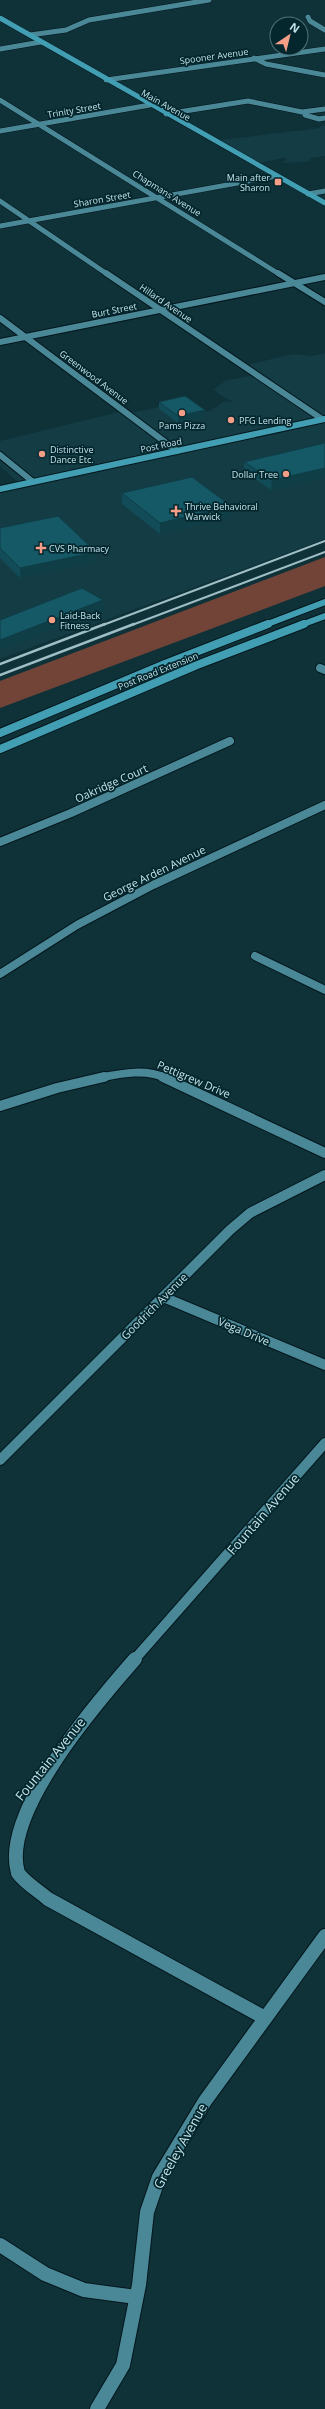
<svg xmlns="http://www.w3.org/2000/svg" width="325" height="2409" viewBox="0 0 325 2409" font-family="'Open Sans',sans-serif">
	<rect width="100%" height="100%" fill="#0f3138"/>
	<!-- built -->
	<g fill="#143c45">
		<path d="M322 125 325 126V156L310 158V161L306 162 282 163 287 159 283 158 255 164 213 141 320 128Z"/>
		<path d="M325 353V539L0 659V489L19 483 0 466V441L123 411 131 413 159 407 178 412 210 411 225 401 233 402 219 394 214 389 227 380 256 375 247 365 293 354 311 356Z"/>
	</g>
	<!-- green -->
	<path fill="#724438" d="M325 557V586L0 708V681Z"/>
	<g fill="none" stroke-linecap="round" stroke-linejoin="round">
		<defs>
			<g id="minor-far4">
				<path d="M308 17 310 21 325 30"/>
				<path d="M30 35 66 30 89 20 209 0"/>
				<path d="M0 49 41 42"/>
				<path d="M254 58 266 64 325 75"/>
				<path d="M106 80 325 49"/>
				<path d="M0 100 279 274"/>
				<path d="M306 112 305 115 319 119 325 118"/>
				<path d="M166 114 248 101 302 112 325 109"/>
				<path d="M0 131 150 105"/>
				<path d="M308 194 325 191"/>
				<path d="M0 201 107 274"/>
				<path d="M0 226 277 176"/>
			</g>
			<g id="minor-far3">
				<path d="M106 273 322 419"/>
				<path d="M278 273 325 302"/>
				<path d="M0 318 177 451"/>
				<path d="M0 342 325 277"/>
				<path d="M0 455 32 481"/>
			</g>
			<g id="minor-far2">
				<path d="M320 668 325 670"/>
				<path d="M0 842 71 813 230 741"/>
				<path d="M255 956 325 990"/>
				<path d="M98 1078C119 1074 145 1068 165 1078"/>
			</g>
			<g id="minor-far1">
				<path d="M163 1077 325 1153"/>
				<path d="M0 1106 57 1088 104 1077"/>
				<path d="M163 1297 325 1365"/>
				<path d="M0 1460 230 1230 250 1213 325 1175"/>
				<path d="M134 1660 325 1443"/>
			</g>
			<g id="minor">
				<path d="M135 1659C99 1700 0 1813 18 1873 25 1883 39 1891 48 1899L265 2018"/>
				<path d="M0 2245 45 2274 84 2290 136 2297"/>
				<path d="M97 2409 123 2365 139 2285 147 2212 159 2177 205 2101 325 1936"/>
			</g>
			<path id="tertiary" d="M0 974 77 925 153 885 325 805"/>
			<path id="primary-far2" d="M0 18 325 203"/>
			<g id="primary-far1">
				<path d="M0 489 325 419"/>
				<path d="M265 625 325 602"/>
				<path d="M301 625 325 616"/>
			</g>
			<g id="primary">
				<path d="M0 733 165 664 268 624"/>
				<path d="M0 749 197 665 304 624"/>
			</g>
		</defs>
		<!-- minor-far4 casing -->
		<use href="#minor-far4" stroke="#04171c" stroke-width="6"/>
		<!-- minor-far3 casing -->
		<use href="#minor-far3" stroke="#04171c" stroke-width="8"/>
		<!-- minor-far2 casing -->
		<use href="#minor-far2" stroke="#04171c" stroke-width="10"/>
		<!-- minor-far1 casing -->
		<use href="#minor-far1" stroke="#04171c" stroke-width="12"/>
		<!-- minor casing -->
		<use href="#minor" stroke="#04171c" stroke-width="16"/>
		<!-- tertiary casing -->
		<use href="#tertiary" stroke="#04171c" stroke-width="10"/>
		<!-- primary-far2 casing -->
		<use href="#primary-far2" stroke="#04171c" stroke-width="6"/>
		<!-- primary-far1 casing -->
		<use href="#primary-far1" stroke="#04171c" stroke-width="8"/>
		<!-- primary casing -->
		<use href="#primary" stroke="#04171c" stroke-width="10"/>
		<!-- minor-far4 -->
		<use href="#minor-far4" stroke="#4a8897" stroke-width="5"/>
		<!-- minor-far3 -->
		<use href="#minor-far3" stroke="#4a8897" stroke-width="6"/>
		<!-- minor-far2 -->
		<use href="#minor-far2" stroke="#4a8897" stroke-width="8"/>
		<!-- minor-far1 -->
		<use href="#minor-far1" stroke="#4a8897" stroke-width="10"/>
		<!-- minor -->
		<use href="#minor" stroke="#4a8897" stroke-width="14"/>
		<!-- tertiary -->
		<use href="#tertiary" stroke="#4a8897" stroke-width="8"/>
		<!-- primary-far2 -->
		<use href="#primary-far2" stroke="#429eb3" stroke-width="5"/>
		<!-- primary-far1 -->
		<use href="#primary-far1" stroke="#429eb3" stroke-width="6"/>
		<!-- primary -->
		<use href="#primary" stroke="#429eb3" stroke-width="8"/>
		<!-- rail-far1 -->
		<g stroke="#9fbec6" stroke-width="2">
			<path d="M103 625 325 541"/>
			<path d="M132 625 325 552"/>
		</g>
		<!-- rail -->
		<g stroke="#9fbec6" stroke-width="2.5">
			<path d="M0 664 105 624"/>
			<path d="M0 675 134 624"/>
		</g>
	</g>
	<!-- wall -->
	<g fill="#124c58">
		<path d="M159 402 204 417 178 423 159 409Z"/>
		<path d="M325 443V477L271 490 244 471V462Z"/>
		<path d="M122 493 230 517 160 534 122 504Z"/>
		<path d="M0 528 96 552V561L20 578 0 558Z"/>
	</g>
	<!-- shaded-wall -->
	<g fill="#0f3e47">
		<path d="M205 410 204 417 178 423V416Z"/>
		<path d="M325 468V477L271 490 272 480Z"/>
		<path d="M231 506 230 517 160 534V523Z"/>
		<path d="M96 552V561L20 578V568Z"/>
		<path d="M103 600 104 610 0 650V640Z"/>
	</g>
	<!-- building -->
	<g fill="#155866" stroke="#0f3e47">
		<path d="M185 396 205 410 178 416 159 402Z"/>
		<path d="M325 443V468L272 480 244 462Z"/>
		<path d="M192 477 231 506 160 523 122 493Z"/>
		<path d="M58 516 96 552 20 568 0 548V528Z"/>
		<path d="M82 588 103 600 0 640V620Z"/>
	</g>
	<!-- markers -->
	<g fill="#f49e88" stroke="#04272e" stroke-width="1.5">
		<rect x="274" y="178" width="8" height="8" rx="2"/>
		<circle cx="182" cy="413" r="4"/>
		<circle cx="231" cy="420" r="4"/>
		<circle cx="42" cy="454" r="4"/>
		<circle cx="286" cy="474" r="4"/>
		<path d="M174 505h4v4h4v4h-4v4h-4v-4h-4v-4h4z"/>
		<path d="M39 542h4v4h4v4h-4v4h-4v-4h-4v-4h4z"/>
		<circle cx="52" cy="620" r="4"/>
	</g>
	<g text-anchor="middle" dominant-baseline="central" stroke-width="3.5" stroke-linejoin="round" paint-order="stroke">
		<!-- far-street labels -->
		<g font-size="9" fill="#c3e2ea" stroke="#04272e">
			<text transform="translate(214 56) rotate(-8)">Spooner Avenue</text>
			<text transform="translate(166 105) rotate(29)">Main Avenue</text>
			<text transform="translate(74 110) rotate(-10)">Trinity Street</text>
			<text transform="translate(167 193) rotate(32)">Chapmans Avenue</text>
			<text transform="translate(102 199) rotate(-10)">Sharon Street</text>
			<text transform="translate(166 303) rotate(34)">Hillard Avenue</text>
			<text transform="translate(114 310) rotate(-11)">Burt Street</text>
			<text transform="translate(94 377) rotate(37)">Greenwood Avenue</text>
			<text transform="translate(161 445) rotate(-12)">Post Road</text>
			<text transform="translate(158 671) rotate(-22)">Post Road Extension</text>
		</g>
		<!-- far-poi labels -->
		<g font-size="9" fill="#c3e2ea" stroke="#04272e" text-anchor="start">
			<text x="270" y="177" text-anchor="end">Main after<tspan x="270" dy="10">Sharon</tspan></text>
			<text x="239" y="420">PFG Lending</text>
			<text x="182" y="425" text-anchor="middle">Pams Pizza</text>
			<text x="50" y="449">Distinctive<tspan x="50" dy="10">Dance Etc.</tspan></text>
			<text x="278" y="474" text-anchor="end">Dollar Tree</text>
			<text x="185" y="506">Thrive Behavioral<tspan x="185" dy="10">Warwick</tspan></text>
			<text x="49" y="548">CVS Pharmacy</text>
			<text x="60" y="615">Laid-Back<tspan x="60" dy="10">Fitness</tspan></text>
		</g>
		<!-- street labels -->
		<g font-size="11" fill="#c3e2ea" stroke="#04272e">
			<text transform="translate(111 783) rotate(-24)">Oakridge Court</text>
			<text transform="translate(154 873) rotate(-26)">George Arden Avenue</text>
			<text transform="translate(194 1079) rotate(23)">Pettigrew Drive</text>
			<text transform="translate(154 1306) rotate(-45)">Goodrich Avenue</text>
			<text transform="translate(244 1331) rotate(23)">Vega Drive</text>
		</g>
		<!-- near-street labels -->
		<g font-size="13" fill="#c3e2ea" stroke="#04272e">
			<text transform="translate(263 1514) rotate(-49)">Fountain Avenue</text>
			<text transform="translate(50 1759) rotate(-51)">Fountain Avenue</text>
			<text transform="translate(180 2146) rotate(-61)">Greeley Avenue</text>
		</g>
	</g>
	<!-- north arrow -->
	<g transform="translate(289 36) rotate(35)"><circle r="19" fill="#04272e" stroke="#507279"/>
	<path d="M0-3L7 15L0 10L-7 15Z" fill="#f49e88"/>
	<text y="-6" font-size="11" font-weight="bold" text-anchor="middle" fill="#c3e2ea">N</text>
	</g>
</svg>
